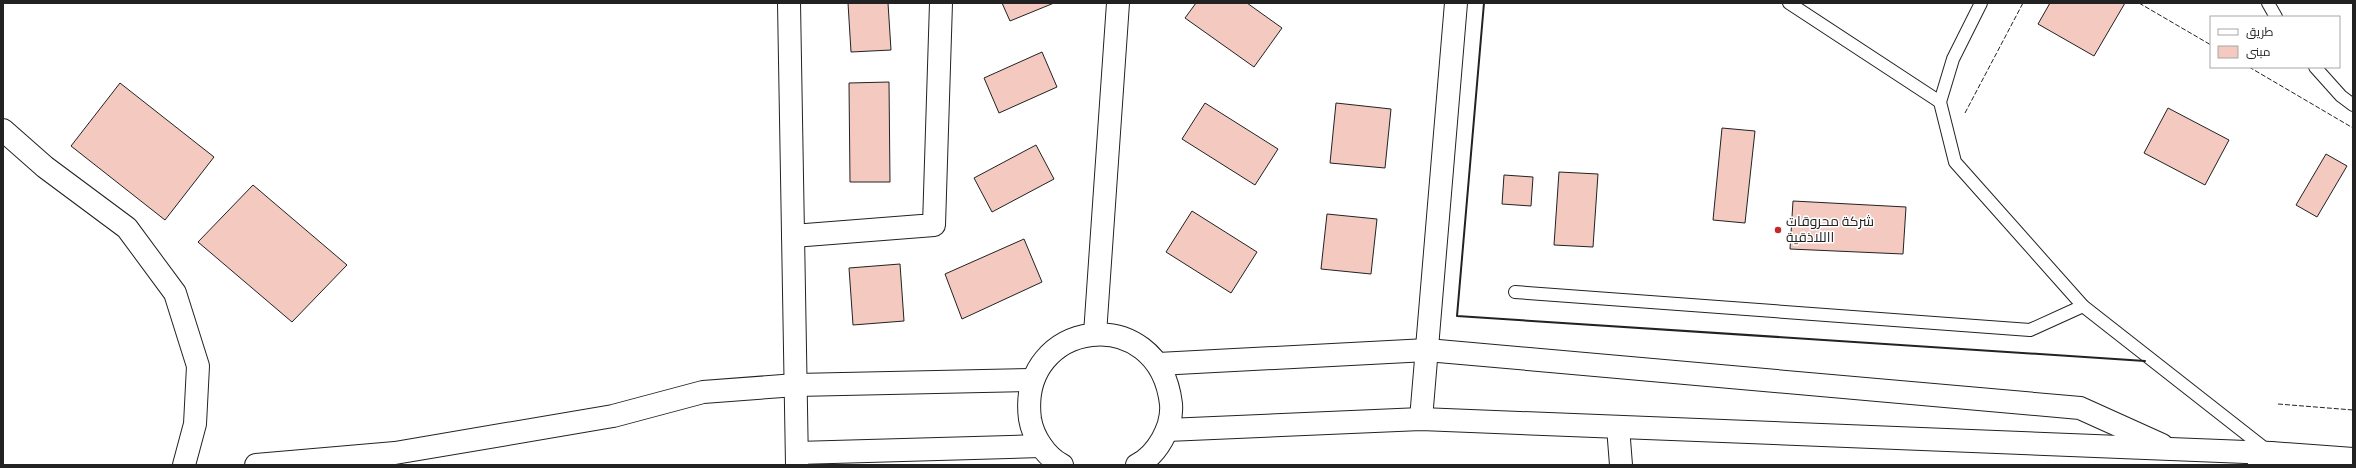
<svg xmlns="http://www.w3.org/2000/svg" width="2356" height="468" viewBox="0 0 2356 468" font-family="'Source Sans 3',Cairo,sans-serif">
	<rect width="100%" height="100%" fill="#fff"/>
	<!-- building -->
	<g fill="#f3c9c0" stroke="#222">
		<path d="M848 3H888L891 50 851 52Z"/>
		<path d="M1002 3H1054L1010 21Z"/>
		<path d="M1196 3H1247L1282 28 1254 67 1185 18Z"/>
		<path d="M2050 3H2125L2094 56 2038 24Z"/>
		<path d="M1042 52 1057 87 999 113 984 78Z"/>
		<path d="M889 82 890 182H850L849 83Z"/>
		<path d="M120 83 214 157 165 220 71 146Z"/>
		<path d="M1205 103 1278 149 1255 185 1182 139Z"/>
		<path d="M1336 103 1391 109 1385 168 1330 163Z"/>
		<path d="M2168 108 2229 140 2205 185 2144 153Z"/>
		<path d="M1722 128 1755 131 1745 223 1713 220Z"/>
		<path d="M1036 145 1054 179 992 212 974 178Z"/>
		<path d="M2326 154 2347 166 2317 217 2296 205Z"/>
		<path d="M1559 172 1598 174 1593 247 1554 245Z"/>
		<path d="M1504 175 1533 177 1531 206 1502 204Z"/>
		<path d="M253 185 347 265 292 322 198 242Z"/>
		<path d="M1793 201 1906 207 1903 254 1790 249Z"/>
		<path d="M1192 211 1257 252 1231 293 1166 252Z"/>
		<path d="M1327 214 1377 219 1371 274 1321 269Z"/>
		<path d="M1024 239 1042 282 962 319 945 274Z"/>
		<path d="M900 264 904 321 853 325 849 268Z"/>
	</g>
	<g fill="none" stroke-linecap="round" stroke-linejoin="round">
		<defs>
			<g id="service">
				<path d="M1789 3 1940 102"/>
				<path d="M1981 3 1953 59 1940 102 1955 162 2083 306 2268 451"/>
				<path d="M2268 3 2276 17"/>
				<path d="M2315 67 2341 96 2353 105"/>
				<path d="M1515 292 2030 330 2083 306"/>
			</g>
			<g id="minor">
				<path d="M789 3 797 465"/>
				<path d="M3 130 45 167 127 228 175 293 198 366 195 424 184 465"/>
				<path d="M793 236 934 225 941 3"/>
				<path d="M1095 334 1118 3"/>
				<path d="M1158 364 1427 350 2080 408 2162 445"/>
				<path d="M1421 419 1456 3"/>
				<path d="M1618 427 1621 465"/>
				<path d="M1167 430 1421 419 2271 453V465"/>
				<path d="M797 453 1041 446"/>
				<path d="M2259 463 2271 453 2353 459"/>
				<path d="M256 465 395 453 613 416 703 392 796 385 1033 380"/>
				<path d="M1062 465C1046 457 1033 437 1030 419 1017 319 1159 300 1171 404 1173 427 1157 455 1137 465"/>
			</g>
		</defs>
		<!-- service casing -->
		<use href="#service" stroke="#222" stroke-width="14"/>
		<!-- minor casing -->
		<use href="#minor" stroke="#222" stroke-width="24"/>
		<!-- service -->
		<use href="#service" stroke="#fff" stroke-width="12"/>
		<!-- minor -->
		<use href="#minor" stroke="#fff" stroke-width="22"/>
		<!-- fence -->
		<g stroke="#222" stroke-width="1" stroke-dasharray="5 2" stroke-linecap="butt">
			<path d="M2139 3 2211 45"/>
			<path d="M2249 67 2353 128"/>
			<path d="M1965 113 2023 3"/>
			<path d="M2278 404 2353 410"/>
		</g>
		<!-- wall -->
		<path stroke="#222" stroke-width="2" d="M1484 3 1457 316 2145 361"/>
	</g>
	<!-- markers -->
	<circle fill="#c62828" stroke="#fff" stroke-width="1.5" cx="1778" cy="230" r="4"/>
	<g text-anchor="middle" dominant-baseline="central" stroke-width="3" stroke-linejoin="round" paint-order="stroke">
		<!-- poi labels -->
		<g font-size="14" fill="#222" stroke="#fff" text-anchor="start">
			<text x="1786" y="222">شركة محروقات<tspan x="1786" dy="16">االلاذقية</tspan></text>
		</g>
	</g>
	<!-- border -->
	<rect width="2356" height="468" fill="none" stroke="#222222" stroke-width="8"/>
	<!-- legend -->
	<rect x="2210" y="16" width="130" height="52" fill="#ffffff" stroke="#a7a7a7"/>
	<rect x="2218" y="29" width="20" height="6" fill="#ffffff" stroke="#a7a7a7"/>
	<text x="2246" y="36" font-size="12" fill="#222222">طريق</text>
	<rect x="2218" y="46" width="20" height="12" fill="#f3c9c0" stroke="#a7a7a7"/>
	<text x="2246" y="56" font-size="12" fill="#222222">مبنى</text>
</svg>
